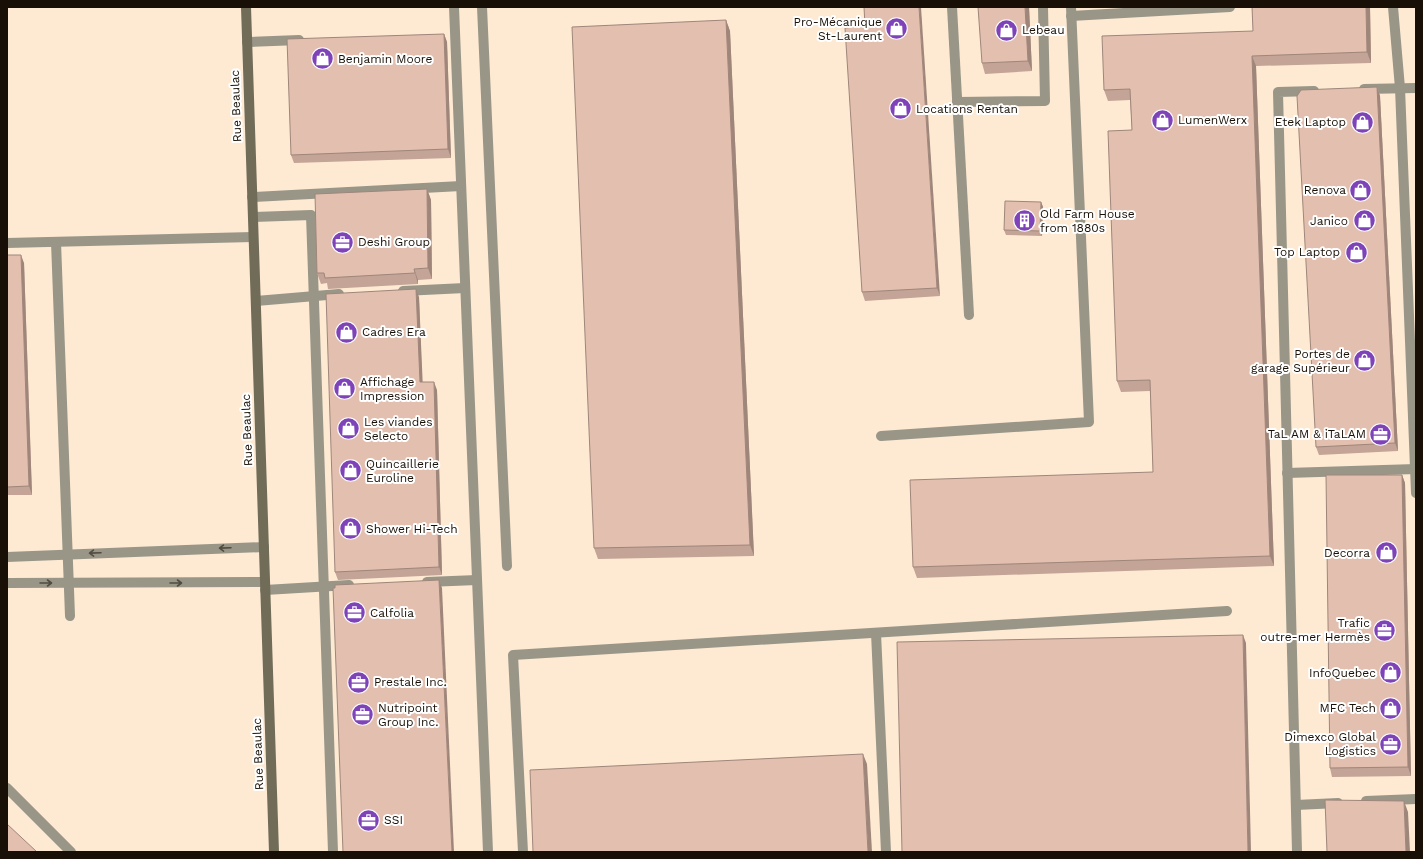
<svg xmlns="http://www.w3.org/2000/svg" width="1423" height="859" viewBox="0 0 1423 859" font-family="'Work Sans',sans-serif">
	<rect width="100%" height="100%" fill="#feead3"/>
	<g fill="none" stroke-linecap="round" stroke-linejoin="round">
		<!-- lane -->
		<g stroke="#999688" stroke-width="10">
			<path d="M454 7 488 852"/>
			<path d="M482 7 507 566"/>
			<path d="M952 7 969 315"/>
			<path d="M1393 7 1400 88 1416 493"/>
			<path d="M1071 16 1230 7"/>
			<path d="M247 42 299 40"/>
			<path d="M1364 89 1416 88"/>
			<path d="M957 102 1045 101 1043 7"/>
			<path d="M252 197 461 186"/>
			<path d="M253 217 311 215 333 852"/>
			<path d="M56 242 70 616"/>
			<path d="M7 243 253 237"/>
			<path d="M403 291 465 288"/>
			<path d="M256 301 339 294"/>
			<path d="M881 436 1089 422 1071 7"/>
			<path d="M1287 473 1416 469"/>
			<path d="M7 557 264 547"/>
			<path d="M427 582 477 580"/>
			<path d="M7 583 265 582"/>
			<path d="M265 590 349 585"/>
			<path d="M876 633 886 852"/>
			<path d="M7 788 71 852"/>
			<path d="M1366 801 1416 799"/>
			<path d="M1296 805 1338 803"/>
			<path d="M523 852 513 655 1227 611"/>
			<path d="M1297 852 1278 92 1314 91"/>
		</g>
		<!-- secondary -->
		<path stroke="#716c58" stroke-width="10" d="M246 7 274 852"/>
	</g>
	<!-- wall -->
	<g fill="#c3a496">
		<path d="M1029 7 1032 71 985 74 982 63Z"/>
		<path d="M1252 7H1370L1371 63 1256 66 1274 566 917 578 913 567 1153 472 1150 391 1121 392 1117 381 1132 130 1130 100 1108 101 1104 90 1253 31Z"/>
		<path d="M726 20 730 31 754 556 598 559 594 548Z"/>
		<path d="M865 26 940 296 865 301 862 292Z"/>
		<path d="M444 34 447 42 451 158 294 163 291 155Z"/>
		<path d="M1377 87 1380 96 1398 451 1319 455 1316 447Z"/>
		<path d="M427 189 431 200 432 279 418 280V284L328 289 327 283 321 284 317 273Z"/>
		<path d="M1041 202 1043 207 1042 236 1006 235 1004 230Z"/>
		<path d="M7 255 24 263 32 495H7Z"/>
		<path d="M419 297 422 382 437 390 442 575 338 580 335 572Z"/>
		<path d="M1402 475 1405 483 1411 776 1332 777 1330 768Z"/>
	</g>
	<!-- shaded-wall -->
	<g fill="#9f867a">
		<path d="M919 7H921L940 296 937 288Z"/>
		<path d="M1025 7H1029L1032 71 1028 61Z"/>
		<path d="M1366 7H1370L1371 63 1367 52Z"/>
		<path d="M726 20 730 31 754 556 750 545Z"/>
		<path d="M444 34 447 42 451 158 448 149Z"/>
		<path d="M1252 56 1256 66 1274 566 1270 556Z"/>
		<path d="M1377 87 1380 96 1398 451 1395 443Z"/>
		<path d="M427 189 431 200 432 279 428 268Z"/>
		<path d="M1041 202 1043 207 1042 236 1040 231Z"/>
		<path d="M21 255 24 263 32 495 29 486Z"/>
		<path d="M414 269 418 280V284L415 273Z"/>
		<path d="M416 289 419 297 423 390 420 382Z"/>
		<path d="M434 382 437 390 442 575 439 567Z"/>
		<path d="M1402 475 1405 483 1411 776 1408 767Z"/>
		<path d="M439 580 442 588 454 852H452Z"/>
		<path d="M1243 635 1246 643 1251 852H1248Z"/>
		<path d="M863 754 867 764 872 852H868Z"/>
		<path d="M1404 801 1408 812 1410 852H1406Z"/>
	</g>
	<!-- building -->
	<g fill="#e3bfaf" stroke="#9f867a">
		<path d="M864 7H919L937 288 862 292 845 28 865 26Z"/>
		<path d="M978 7H1025L1028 61 982 63Z"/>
		<path d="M1252 7H1366L1367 52 1252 56 1270 556 913 567 910 480 1153 472 1150 380 1117 381 1108 131 1132 130 1130 89 1104 90 1102 36 1253 31Z"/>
		<path d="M726 20 750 545 594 548 572 27Z"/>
		<path d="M444 34 448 149 291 155 287 39Z"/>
		<path d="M1377 87 1395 443 1316 447 1297 96 1301 90Z"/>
		<path d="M427 189 428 268 414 269 415 273 325 278 324 273H317L315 194Z"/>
		<path d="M1005 201 1041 202 1040 231 1004 230Z"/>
		<path d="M7 255H21L29 486 7 487Z"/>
		<path d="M416 289 420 382H434L439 567 335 572 326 294Z"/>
		<path d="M1326 475H1402L1408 767 1330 768Z"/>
		<path d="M439 580 452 852H343L333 588H335V585Z"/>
		<path d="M1243 635 1248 852H902L897 642Z"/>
		<path d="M863 754 868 852H533L530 770Z"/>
		<path d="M1325 800 1404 801 1406 852H1327Z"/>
		<path d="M7 824 37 852H7Z"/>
	</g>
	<!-- one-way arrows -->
	<defs><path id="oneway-shaft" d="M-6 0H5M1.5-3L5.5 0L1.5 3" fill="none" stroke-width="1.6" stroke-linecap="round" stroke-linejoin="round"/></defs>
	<g stroke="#524c40">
		<use href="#oneway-shaft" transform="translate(225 548) rotate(178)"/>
		<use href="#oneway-shaft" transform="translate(95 553) rotate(178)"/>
		<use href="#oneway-shaft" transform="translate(46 583)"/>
		<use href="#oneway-shaft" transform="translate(176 583)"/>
	</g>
	<!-- icons -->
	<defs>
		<symbol id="shop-disc" viewBox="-11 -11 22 22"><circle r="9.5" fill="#7e43b9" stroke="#fff"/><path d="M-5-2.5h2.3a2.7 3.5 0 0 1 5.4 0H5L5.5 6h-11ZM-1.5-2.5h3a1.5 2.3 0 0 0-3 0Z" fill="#fff"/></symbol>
		<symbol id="building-disc" viewBox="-11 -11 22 22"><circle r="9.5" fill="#7e43b9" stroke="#fff"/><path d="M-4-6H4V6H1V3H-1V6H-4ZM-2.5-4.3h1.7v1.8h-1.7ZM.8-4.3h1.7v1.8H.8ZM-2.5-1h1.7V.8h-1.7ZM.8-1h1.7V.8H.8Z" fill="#fff"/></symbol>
		<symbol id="office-disc" viewBox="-11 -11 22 22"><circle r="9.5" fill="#7e43b9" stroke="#fff"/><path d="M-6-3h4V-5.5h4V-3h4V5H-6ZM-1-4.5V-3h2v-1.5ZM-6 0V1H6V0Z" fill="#fff"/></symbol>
	</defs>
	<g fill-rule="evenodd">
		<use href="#shop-disc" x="884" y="16" width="25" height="25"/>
		<use href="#shop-disc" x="994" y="18" width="25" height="25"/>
		<use href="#shop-disc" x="310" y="46" width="25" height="25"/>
		<use href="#shop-disc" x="888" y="96" width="25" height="25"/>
		<use href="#shop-disc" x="1150" y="108" width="25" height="25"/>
		<use href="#shop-disc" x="1350" y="110" width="25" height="25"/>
		<use href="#shop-disc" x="1348" y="178" width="25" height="25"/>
		<use href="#building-disc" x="1012" y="208" width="25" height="25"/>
		<use href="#shop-disc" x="1352" y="208" width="25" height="25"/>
		<use href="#office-disc" x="330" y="230" width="25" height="25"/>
		<use href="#shop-disc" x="1344" y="240" width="25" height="25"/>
		<use href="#shop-disc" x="334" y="320" width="25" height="25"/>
		<use href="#shop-disc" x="1352" y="348" width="25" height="25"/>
		<use href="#shop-disc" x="332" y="376" width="25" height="25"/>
		<use href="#shop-disc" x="336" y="416" width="25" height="25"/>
		<use href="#office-disc" x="1368" y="422" width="25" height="25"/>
		<use href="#shop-disc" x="338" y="458" width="25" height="25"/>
		<use href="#shop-disc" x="338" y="516" width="25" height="25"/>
		<use href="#shop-disc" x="1374" y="540" width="25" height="25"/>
		<use href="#office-disc" x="342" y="600" width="25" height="25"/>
		<use href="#office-disc" x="1372" y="618" width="25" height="25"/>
		<use href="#shop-disc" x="1378" y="660" width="25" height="25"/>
		<use href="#office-disc" x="346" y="670" width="25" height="25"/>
		<use href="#shop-disc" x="1378" y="696" width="25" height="25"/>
		<use href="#office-disc" x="350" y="702" width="25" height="25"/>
		<use href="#office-disc" x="1378" y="732" width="25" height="25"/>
		<use href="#office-disc" x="356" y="808" width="25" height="25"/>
	</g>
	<g text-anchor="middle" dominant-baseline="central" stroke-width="4" stroke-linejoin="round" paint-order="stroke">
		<!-- poi labels -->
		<g font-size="12" fill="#181006" stroke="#fff" text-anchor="start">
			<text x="882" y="22" text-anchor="end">Pro-Mécanique<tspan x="882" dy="14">St-Laurent</tspan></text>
			<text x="1022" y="30">Lebeau</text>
			<text x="338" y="59">Benjamin Moore</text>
			<text x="916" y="109">Locations Rentan</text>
			<text x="1178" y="120">LumenWerx</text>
			<text x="1346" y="122" text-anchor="end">Etek Laptop</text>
			<text x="1346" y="190" text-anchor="end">Renova</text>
			<text x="1040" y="214">Old Farm House<tspan x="1040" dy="14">from 1880s</tspan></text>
			<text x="1348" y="221" text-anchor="end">Janico</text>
			<text x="358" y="242">Deshi Group</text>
			<text x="1340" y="252" text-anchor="end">Top Laptop</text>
			<text x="362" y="332">Cadres Era</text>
			<text x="1350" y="354" text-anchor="end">Portes de<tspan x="1350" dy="14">garage Supérieur</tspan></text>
			<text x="360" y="382">Affichage<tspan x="360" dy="14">Impression</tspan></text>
			<text x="364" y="422">Les viandes<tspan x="364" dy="14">Selecto</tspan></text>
			<text x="1366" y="434" text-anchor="end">TaL AM &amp; iTaLAM</text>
			<text x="366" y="464">Quincaillerie<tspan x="366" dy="14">Euroline</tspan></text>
			<text x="366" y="529">Shower Hi-Tech</text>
			<text x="1370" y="553" text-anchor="end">Decorra</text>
			<text x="370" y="613">Calfolia</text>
			<text x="1370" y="623" text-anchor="end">Trafic<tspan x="1370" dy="14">outre-mer Hermès</tspan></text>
			<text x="1376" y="673" text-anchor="end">InfoQuebec</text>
			<text x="374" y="682">Prestale Inc.</text>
			<text x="378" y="708">Nutripoint<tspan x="378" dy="14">Group Inc.</tspan></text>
			<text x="1376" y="708" text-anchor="end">MFC Tech</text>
			<text x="1376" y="737" text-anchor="end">Dimexco Global<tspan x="1376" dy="14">Logistics</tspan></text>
			<text x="384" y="820">SSI</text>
		</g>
		<!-- street labels -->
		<g font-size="12" fill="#181006" stroke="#fff">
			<text transform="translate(236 106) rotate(-92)">Rue Beaulac</text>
			<text transform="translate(247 430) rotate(-92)">Rue Beaulac</text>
			<text transform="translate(258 754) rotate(-92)">Rue Beaulac</text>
		</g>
	</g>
	<!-- border -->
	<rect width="1423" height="859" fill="none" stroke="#181006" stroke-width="16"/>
</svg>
